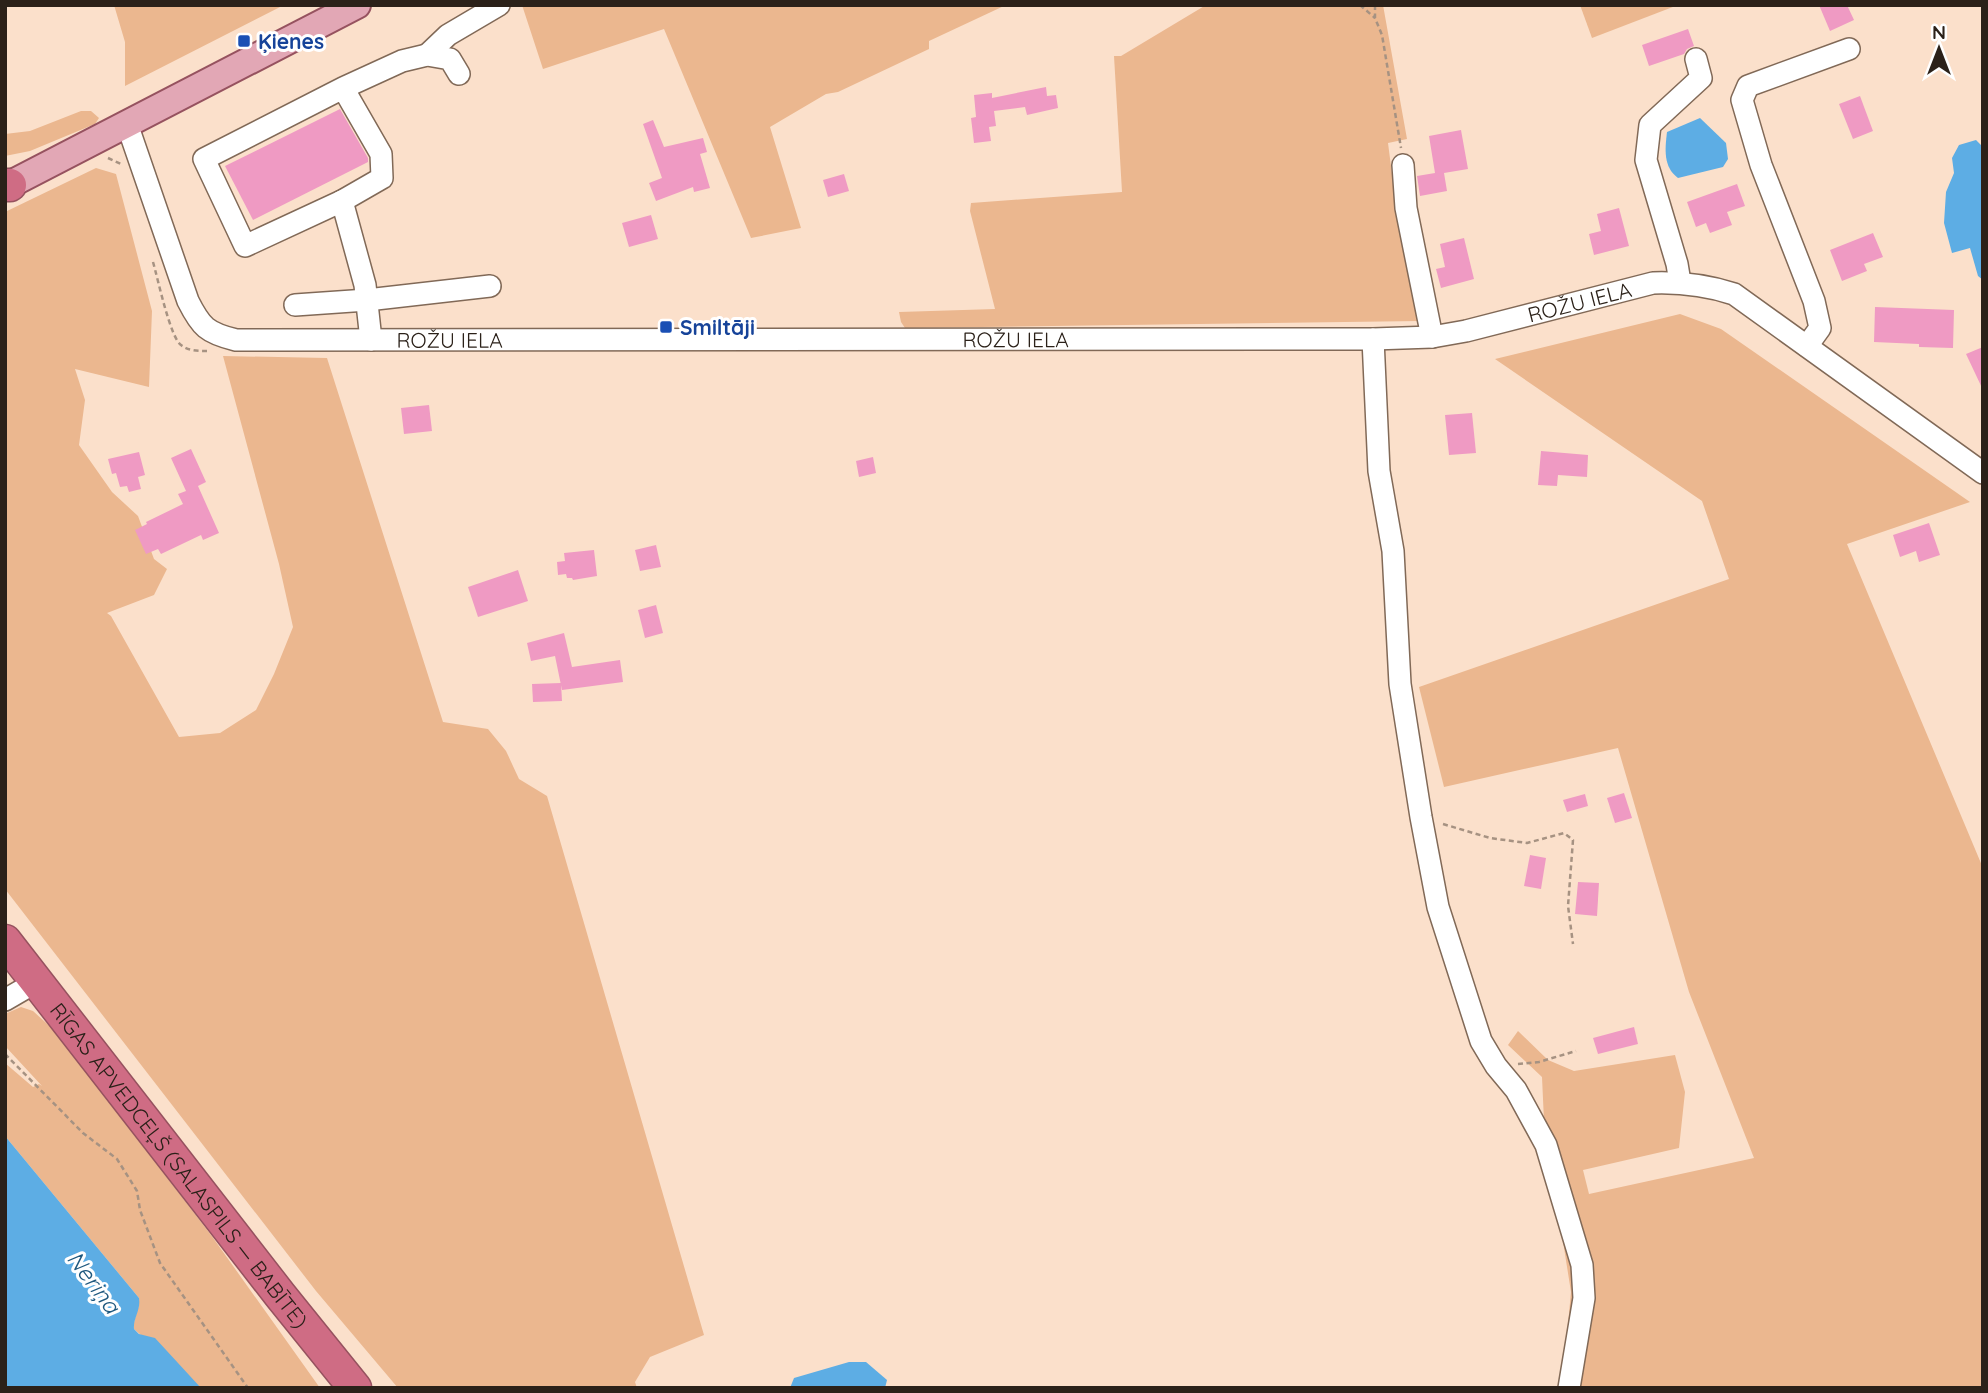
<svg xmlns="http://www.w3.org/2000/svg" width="1988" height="1393" viewBox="0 0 1988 1393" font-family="Quicksand,sans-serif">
	<rect width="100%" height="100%" fill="#fbe0cb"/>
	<!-- green -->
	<g fill="#ebb78f">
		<path d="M114 5H284L125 86V42Z"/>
		<path d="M522 5H1006L929 41V49L838 92 826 94 770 127 801 228 751 238 664 29 543 69Z"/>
		<path d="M1206 5H1383L1407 139 1388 143 1396 205 1420 321 905 328 901 322 899 312 995 309 970 211 971 203 1122 192 1114 56H1121Z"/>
		<path d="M1580 5H1678L1592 38Z"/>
		<path d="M81 111H91L99 118 95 124 30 151 5 156V134L30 131Z"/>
		<path d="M96 168 116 174 152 311 149 387 75 369 85 400 79 445 112 492 138 516 154 559 167 569 154 595 107 613 111 616 179 737 220 733 256 710 274 674 293 627 279 564 223 356 327 358 443 722 488 729 506 751 519 779 547 796 704 1335 650 1357 635 1382 637 1388H398L316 1291 5 889V212Z"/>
		<path d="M1680 314 1721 329 1970 502 1847 544 1983 868V1388H1562L1571 1292 1544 1121 1542 1077 1508 1045 1518 1031 1548 1060 1574 1071 1675 1055 1685 1092 1679 1148 1583 1170 1589 1194 1754 1158 1689 992 1618 748 1444 787 1419 687 1729 579 1702 501 1495 359Z"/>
		<path d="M21 1007 33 1011 55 1031 211 1235 320 1388H201L134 1329C133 1317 140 1310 139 1298L5 1136V1063L33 1087 39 1084 42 1086 5 1046V1014Z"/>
	</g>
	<!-- water -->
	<g fill="#5dade4">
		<path d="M1700 118 1726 143 1728 159 1723 167 1678 178C1663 167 1665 149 1667 132Z"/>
		<path d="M1976 140 1983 147V280L1978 276 1970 248 1952 253 1944 223 1946 192 1954 173 1952 158 1959 145Z"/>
		<path d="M5 1136 139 1298C141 1310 133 1318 134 1329L139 1334 155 1338 201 1388H5Z"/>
		<path d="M849 1362H866L887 1380 885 1388H790L794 1378Z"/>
	</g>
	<!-- building -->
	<g fill="#ef9ac3">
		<path d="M1819 5H1847L1854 20 1830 31Z"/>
		<path d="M1688 29 1694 46 1687 49 1684 54 1649 66 1642 45Z"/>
		<path d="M1046 87 1047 96 1056 95 1058 108 1027 115 1025 107 994 111 996 126 989 127 991 141 974 143 971 118 976 117 974 95 992 93V98Z"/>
		<path d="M1860 96 1873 131 1853 139 1839 104Z"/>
		<path d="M340 109 368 158V162L253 220 225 166Z"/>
		<path d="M653 120 664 147 703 138 707 152 700 154 710 188 694 192 693 187 656 201 649 183 662 178 643 124Z"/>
		<path d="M1461 130 1468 169 1444 173 1447 191 1420 196 1417 176 1435 173 1429 136Z"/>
		<path d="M844 174 849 191 828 197 823 180Z"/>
		<path d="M1737 184 1745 206 1727 212 1732 225 1710 233 1706 223 1696 227 1687 202Z"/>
		<path d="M1619 208 1629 246 1594 255 1589 234 1601 231 1597 214Z"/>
		<path d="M651 215 658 239 629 247 622 223Z"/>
		<path d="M1873 233 1883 257 1864 264 1867 271 1842 281 1830 250Z"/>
		<path d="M1464 238 1474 279 1441 288 1436 269 1445 267 1440 244Z"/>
		<path d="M1875 307 1954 310 1953 348 1919 347V344L1874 342Z"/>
		<path d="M1983 347V390L1966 354Z"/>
		<path d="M429 405 432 431 404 434 401 408Z"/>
		<path d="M1472 413 1476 453 1449 455 1445 415Z"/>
		<path d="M191 449 206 482 198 486 219 533 203 540 201 535 161 554 158 549 146 554 135 530 147 524 146 522 183 504 178 494 186 491 171 458Z"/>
		<path d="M1541 451 1588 455 1587 477 1558 475 1557 486 1538 485Z"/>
		<path d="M139 452 145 475 138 477 141 489 129 492 127 486 120 487 116 473 112 474 108 459Z"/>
		<path d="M873 457 876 473 859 477 856 461Z"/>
		<path d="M1929 523 1940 555 1919 562 1916 551 1900 557 1893 535Z"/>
		<path d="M656 545 661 567 640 571 635 550Z"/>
		<path d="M594 550 597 576 573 580 572 578H567L566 574 558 575 557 562 565 561 564 553Z"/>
		<path d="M518 570 528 601 478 617 468 587Z"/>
		<path d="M656 605 663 633 645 638 638 610Z"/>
		<path d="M564 633 572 667 620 660 623 682 562 690 555 656 531 661 527 643Z"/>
		<path d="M561 683 562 701 533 702 532 684Z"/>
		<path d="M1624 793 1632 818 1615 823 1607 798Z"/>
		<path d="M1585 794 1588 806 1567 812 1563 800Z"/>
		<path d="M1530 855 1546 858 1541 889 1524 886Z"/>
		<path d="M1578 882 1599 883 1597 916 1575 914Z"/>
		<path d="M1634 1027 1638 1044 1598 1054 1593 1038Z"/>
	</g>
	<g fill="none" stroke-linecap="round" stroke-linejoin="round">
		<defs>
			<g id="minor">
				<path d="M427 55 448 35 499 5"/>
				<path d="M343 88 381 154 382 178 342 201 245 246 204 159 343 88 402 61 427 55 450 59 459 74"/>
				<path id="s1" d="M127 124 188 301C201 327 207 333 236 340L1373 339 1432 337 1466 331 1653 283C1682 282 1706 285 1734 294L1983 473"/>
				<path d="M1403 165 1406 208 1432 337"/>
				<path d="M342 201 365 285 371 340"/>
				<path d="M1680 282 1677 264 1646 160 1650 125 1701 78 1696 59"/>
				<path d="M295 305 367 300 490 286"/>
				<path d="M1373 339 1379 471 1393 551 1400 684 1421 817 1438 907 1481 1041 1496 1066 1516 1090 1546 1145 1582 1265 1584 1298 1569 1388"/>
				<path d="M1807 346 1820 328 1814 301 1761 165 1742 100 1748 86 1849 49"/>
				<path d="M5 1000 36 982"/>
			</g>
			<path id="major" d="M5 187 357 5"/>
			<g id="highway">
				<path d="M5 185H10"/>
				<path id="s2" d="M5 941 280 1295 355 1388"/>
			</g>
		</defs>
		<!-- minor casing -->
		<use href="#minor" stroke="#816957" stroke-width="24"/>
		<!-- major casing -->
		<use href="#major" stroke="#96525f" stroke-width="30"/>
		<!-- highway casing -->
		<use href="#highway" stroke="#96525f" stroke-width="35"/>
		<!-- path -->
		<g stroke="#a69282" stroke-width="2.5" stroke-dasharray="5 3.5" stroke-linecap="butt">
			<path d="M1360 5 1375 18"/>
			<path d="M1375 5V18L1382 35 1401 148"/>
			<path d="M108 158 121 164"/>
			<path d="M153 262C158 279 170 337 181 345 188 351 198 351 207 351"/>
			<path d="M1443 824 1490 838 1527 843 1564 833 1573 840 1568 906 1573 944"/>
			<path d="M5 1054 83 1133 117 1159 137 1191 140 1210 160 1263 248 1388"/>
			<path d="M1518 1064 1539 1062 1576 1051"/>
		</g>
		<!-- minor -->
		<use href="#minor" stroke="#fff" stroke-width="21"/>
		<!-- major -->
		<use href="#major" stroke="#e2a7b5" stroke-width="26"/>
		<!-- highway -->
		<use href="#highway" stroke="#cf6c84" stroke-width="32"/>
	</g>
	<!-- markers -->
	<g fill="#1a4fb4" stroke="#fff" stroke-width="2.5">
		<rect x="237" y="34" width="14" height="14" rx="3.5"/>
		<rect x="659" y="320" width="14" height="14" rx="3.5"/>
	</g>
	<g text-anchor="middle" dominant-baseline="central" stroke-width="6" stroke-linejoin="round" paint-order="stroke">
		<!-- transit labels -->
		<g font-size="21" font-weight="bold" fill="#164399" stroke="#fff" text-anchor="start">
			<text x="258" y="41">Ķienes</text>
			<text x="680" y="327">Smiltāji</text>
		</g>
		<!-- street labels -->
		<g font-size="21" fill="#2b2119" stroke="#fff">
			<text stroke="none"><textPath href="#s1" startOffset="1600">ROŽU IELA</textPath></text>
			<text stroke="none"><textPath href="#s1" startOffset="1032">ROŽU IELA</textPath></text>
			<text stroke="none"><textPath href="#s1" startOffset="466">ROŽU IELA</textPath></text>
			<text stroke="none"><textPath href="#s2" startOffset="284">RĪGAS APVEDCEĻŠ (SALASPILS — BABĪTE)</textPath></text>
		</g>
		<!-- water labels -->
		<g font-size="23" font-style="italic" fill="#1e587e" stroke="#fff">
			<text transform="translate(94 1282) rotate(53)">Neriņa</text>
		</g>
	</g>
	<!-- border -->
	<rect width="1988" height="1393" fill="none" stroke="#2b2119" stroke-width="14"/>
	<!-- north arrow -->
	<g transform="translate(1939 49)" stroke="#ffffff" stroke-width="5" paint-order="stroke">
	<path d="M0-5L12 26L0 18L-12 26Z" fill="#2b2119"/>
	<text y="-10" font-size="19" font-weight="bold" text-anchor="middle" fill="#2b2119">N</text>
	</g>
</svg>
